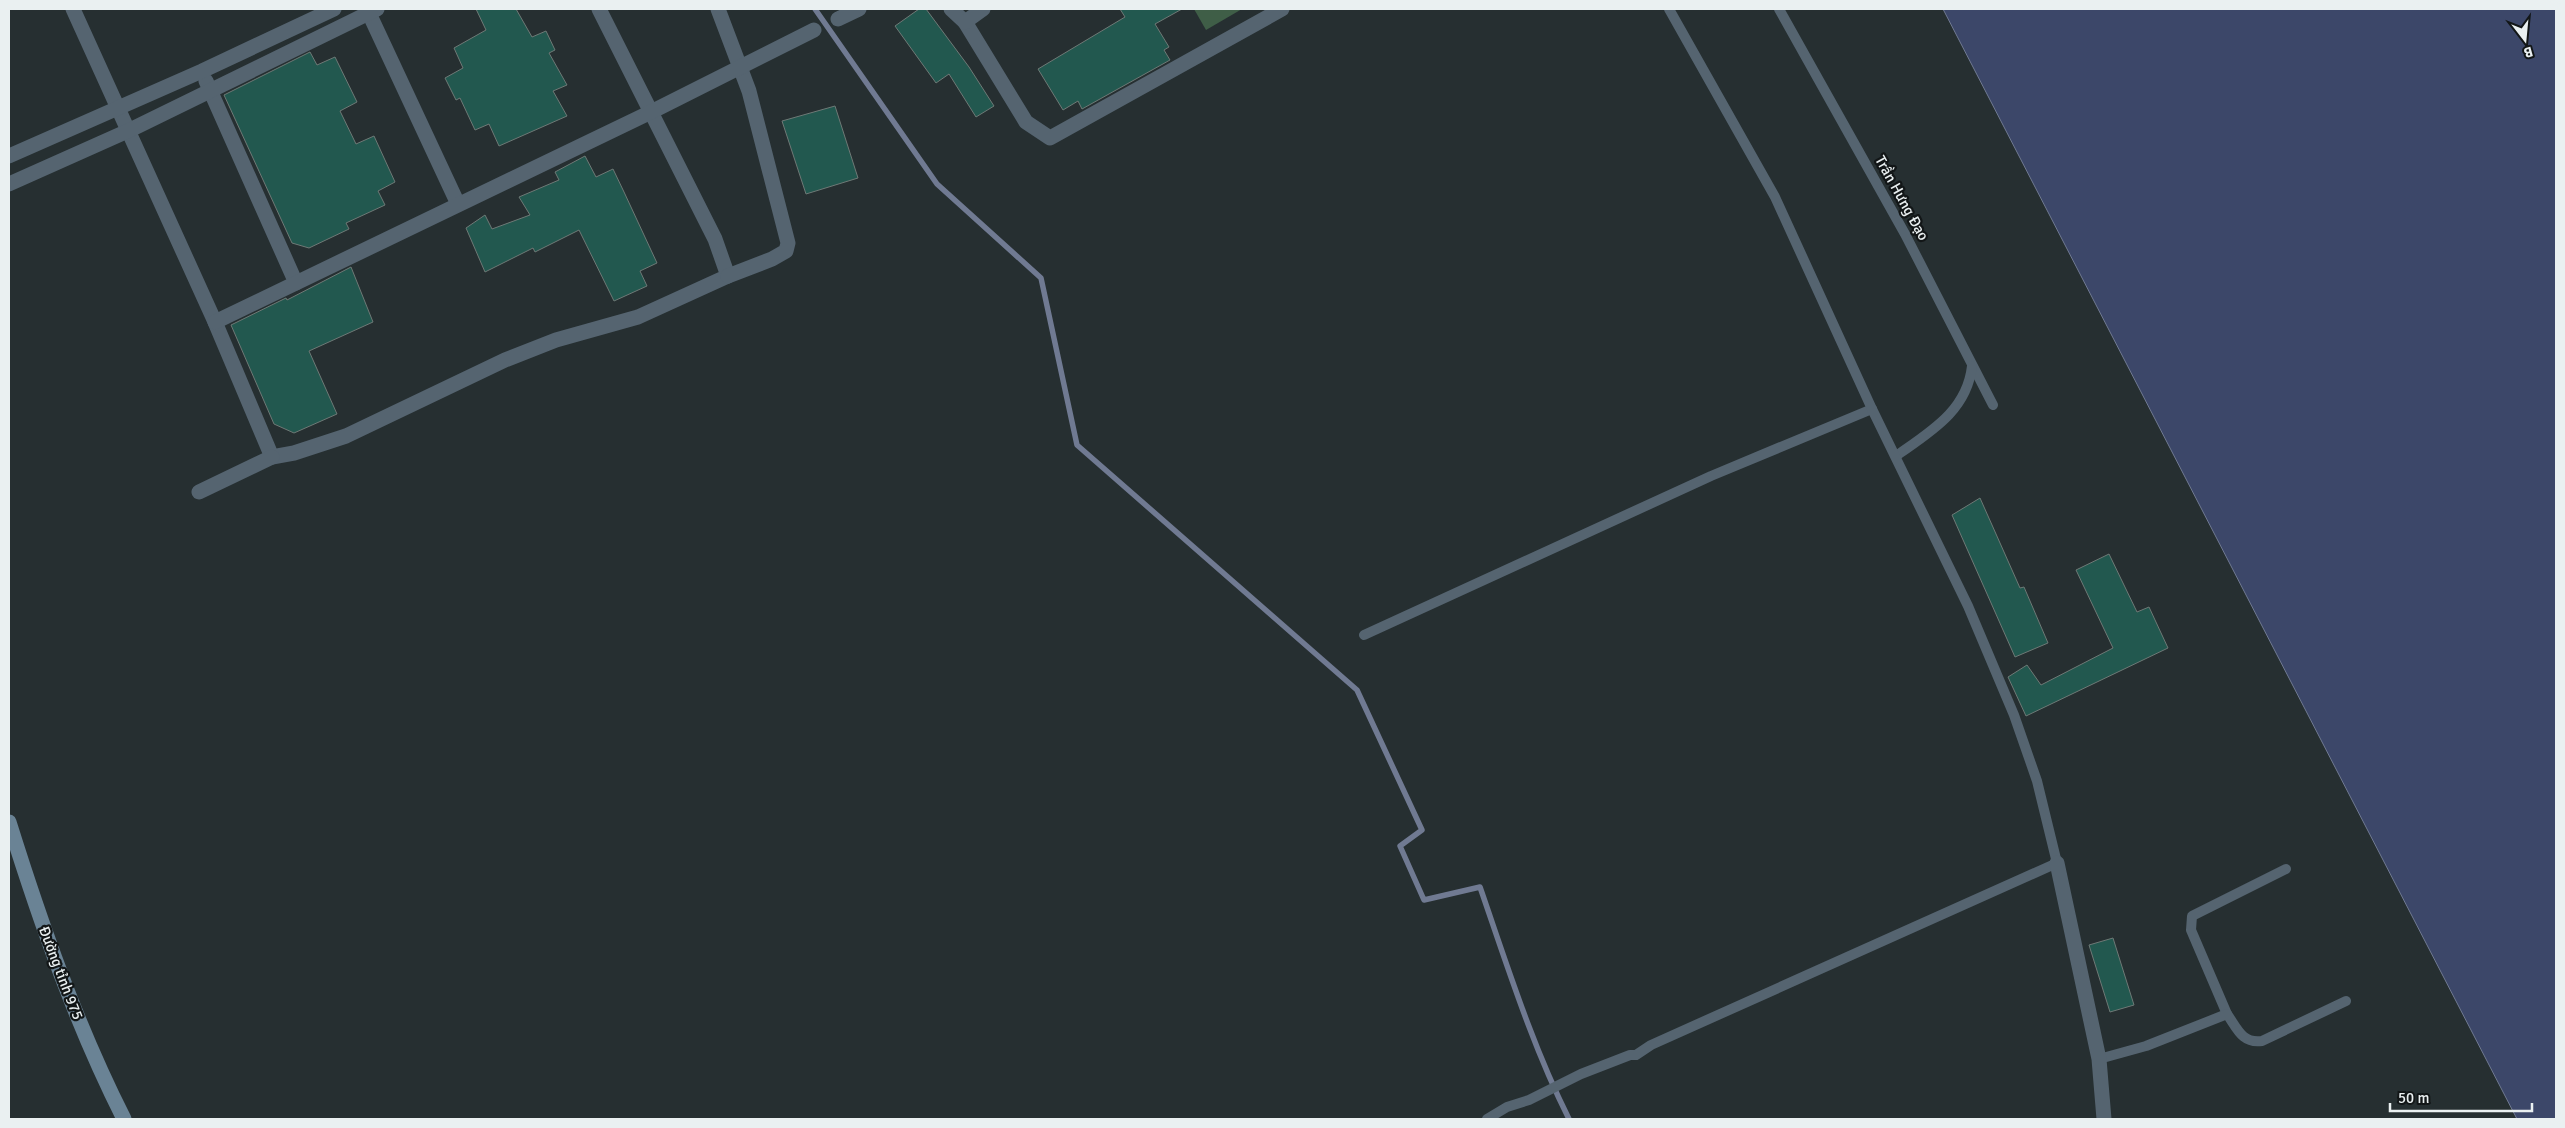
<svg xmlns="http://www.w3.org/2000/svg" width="2565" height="1128" viewBox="0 0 2565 1128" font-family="Signika,sans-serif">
	<rect width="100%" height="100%" fill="#262f31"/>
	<!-- green -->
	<path fill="#3f5e47" d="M1194 9H1242L1206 30Z"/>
	<!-- water -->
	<path fill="#3c4769" stroke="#707a92" d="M1943 9H2556V1119H2517Z"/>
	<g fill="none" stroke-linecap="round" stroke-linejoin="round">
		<!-- stream -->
		<path stroke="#707a92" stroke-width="5.5" d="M815 9 937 184 1041 278 1077 445 1357 690 1422 830 1400 846 1424 900 1480 887C1507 965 1532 1045 1569 1119"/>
	</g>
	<!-- building -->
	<g fill="#22584f" stroke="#6e7976">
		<path d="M476 9H516L532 37 546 31 555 50 549 53 567 85 553 91 567 116 499 146 489 124 475 130 460 98 456 100 445 78 463 68 454 48 486 30Z"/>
		<path d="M919 9H926L969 67 994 106 976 117 949 74 936 83 895 26Z"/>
		<path d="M1120 9H1182L1155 24 1169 47 1164 50 1170 60 1082 109 1078 101 1063 110 1038 69 1125 17Z"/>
		<path d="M310 52 317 65 335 57 357 102 340 111 356 144 374 136 395 182 378 191 385 205 346 223 349 229 309 248 292 243 224 95Z"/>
		<path d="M835 106 858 178 806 194 782 121Z"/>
		<path d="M585 156 596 177 613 169 624 192 657 263 640 271 647 286 614 301 579 230 535 252 533 248 485 272 466 228 485 215 492 229 530 215 519 197 559 180 555 172Z"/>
		<path d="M351 267 373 322 309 351 337 414 294 433 274 424 231 325 286 298 287 300Z"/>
		<path d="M1980 498 2020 588 2024 587 2048 643 2015 657 1952 515Z"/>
		<path d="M2109 554 2137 612 2149 607 2168 648 2026 716 2008 677 2027 665 2041 685 2113 648 2076 570Z"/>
		<path d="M2113 938 2134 1005 2110 1012 2089 945Z"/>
	</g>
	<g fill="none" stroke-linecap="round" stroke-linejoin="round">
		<!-- lane -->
		<g stroke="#556470" stroke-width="10">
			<path d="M1779 9 1905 234 1993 405"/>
			<path d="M1896 456C1930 432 1967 411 1972 366"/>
			<path d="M1364 635 1711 476 1872 409"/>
			<path d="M2227 1014 2191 930 2192 916 2286 869"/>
			<path d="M2099 1059 2146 1046 2227 1014C2237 1028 2242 1044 2262 1041L2346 1001"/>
			<path d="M1487 1119 1507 1107 1529 1100 1581 1074 1630 1055H1636L1651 1045 2057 863 2037 781 2014 715 1968 606 1872 409 1775 197 1669 9"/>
		</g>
		<!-- street -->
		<g stroke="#556470" stroke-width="15">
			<path d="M73 9 215 322 272 457 294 453 346 436 505 360 556 340 638 317 728 276 715 239 599 9"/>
			<path d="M367 9 458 204"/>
			<path d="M718 9 749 91 788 243 786 251 772 259 728 276"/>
			<path d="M951 9 965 22 1026 122 1050 138 1282 9"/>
			<path d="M838 19 859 9"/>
			<path d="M965 22 983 9"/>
			<path d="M206 81 296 283"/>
			<path d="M9 156 202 71 334 9"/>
			<path d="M9 184 130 130 377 9"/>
			<path d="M215 322 651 112 814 30"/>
			<path d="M199 492 272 457"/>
			<path d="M2057 863 2099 1059 2104 1119"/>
		</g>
		<!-- secondary -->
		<path stroke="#6a8395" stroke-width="15" d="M9 822C41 924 76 1024 124 1119"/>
	</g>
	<g text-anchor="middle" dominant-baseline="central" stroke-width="4.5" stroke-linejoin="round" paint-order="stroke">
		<!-- street labels -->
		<g font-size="15" fill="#eaf0f1" stroke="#121617">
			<text transform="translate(1902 198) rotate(61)">Trần Hưng Đạo</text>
			<text transform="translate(61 973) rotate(69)">Đường tỉnh 975</text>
		</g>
	</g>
	<!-- border -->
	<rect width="2565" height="1128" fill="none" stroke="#eaf0f1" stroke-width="20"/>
	<!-- north arrow -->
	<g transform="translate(2525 40) rotate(164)" stroke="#121617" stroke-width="4" paint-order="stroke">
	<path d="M0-4L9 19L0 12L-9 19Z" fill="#eaf0f1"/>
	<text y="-8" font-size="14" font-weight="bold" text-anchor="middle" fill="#eaf0f1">B</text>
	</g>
	<!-- scale -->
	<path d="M2390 1103v8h142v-8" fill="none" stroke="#eaf0f1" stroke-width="2.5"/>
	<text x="2398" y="1103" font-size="15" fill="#eaf0f1" stroke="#121617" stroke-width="4" paint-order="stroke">50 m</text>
</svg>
